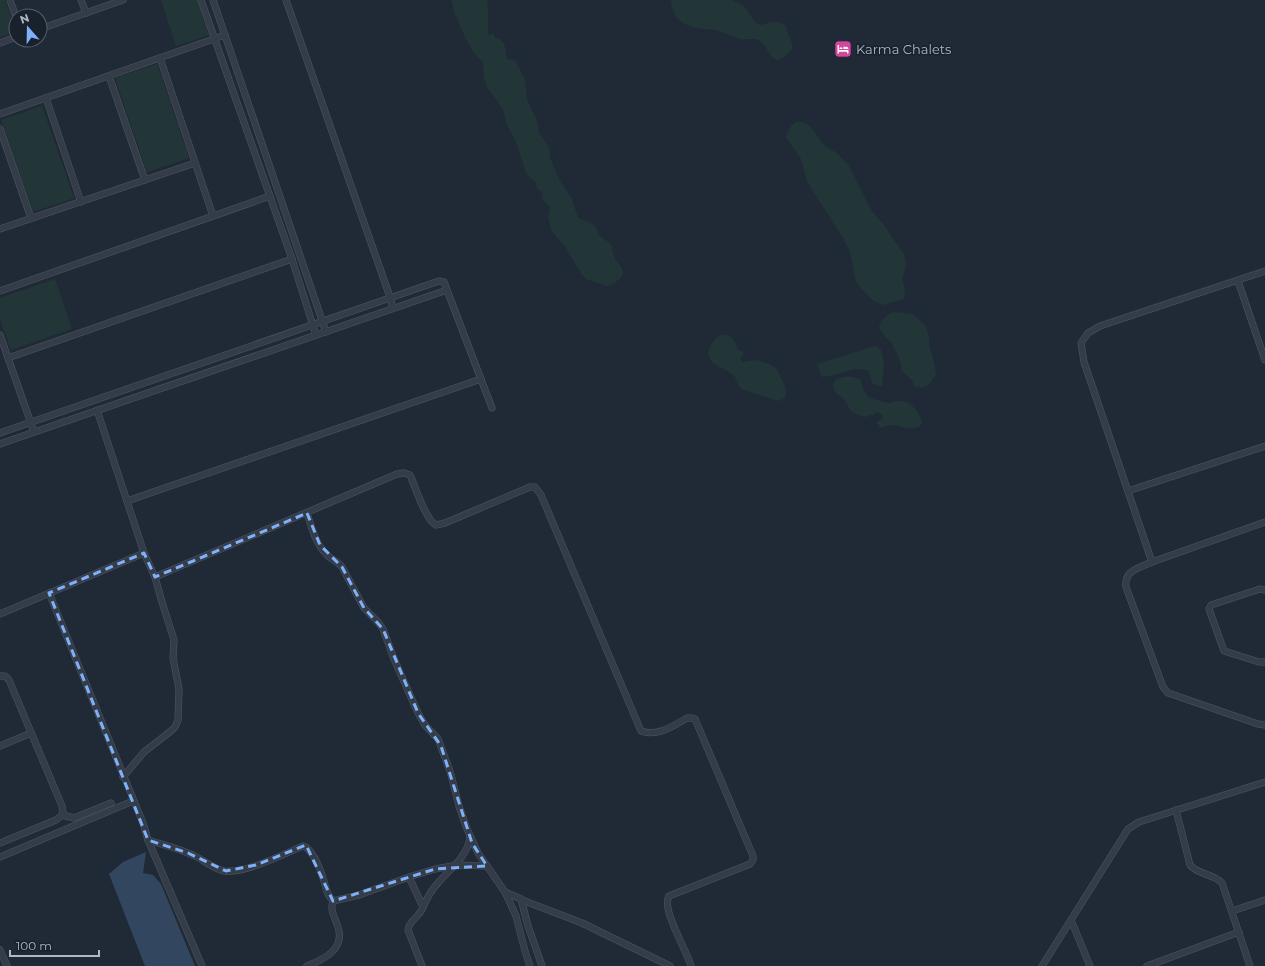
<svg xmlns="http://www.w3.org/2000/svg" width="1265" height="966" viewBox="0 0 1265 966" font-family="Montserrat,sans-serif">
	<rect width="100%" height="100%" fill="#202a37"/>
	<!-- green -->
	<g fill="#223638">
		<path d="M0 0H5L16 32 0 37Z"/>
		<path d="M161 0H197L209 35 176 46Z"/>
		<path d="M452 0H487L488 8V33L489 35 493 33 496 39 498 38C507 44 505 50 507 59L515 60 525 79 527 100 537 121 539 133 549 147 550 158 560 181 572 199 578 218C584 221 593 222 596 228 598 230 597 232 598 234 601 238 607 240 610 244 613 249 613 255 615 259 618 264 623 267 623 272 623 280 613 283 607 286L586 279 580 272 566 248 551 230 548 217 550 208 543 200 542 192 537 189 536 182 529 177 526 172 516 142 506 123 504 112 496 99 488 89 484 78 483 63 473 52 465 37 454 12Z"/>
		<path d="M671 0H732L745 7 755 22 760 25C772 23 775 19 786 26 787 35 793 40 792 49L783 58 777 60C767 55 768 45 758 40 753 38 746 40 740 39 732 37 725 32 717 30 713 29 708 29 704 29 686 27 672 21 671 0Z"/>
		<path d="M157 64 189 158 147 172 115 78Z"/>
		<path d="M42 106 74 198 33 212 1 120Z"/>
		<path d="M796 122H802L811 127 824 145 838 154 849 166 871 210 884 225 889 233 904 254 906 267 902 278 905 289 904 299 883 305 874 301 866 294 856 282 850 252 843 238 813 191 807 180 801 159 786 137 791 126Z"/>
		<path d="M55 279 72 329 11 350 0 319V298Z"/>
		<path d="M893 312 912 314 925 325 929 337 930 349 932 353 936 375C931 383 925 391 914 386L912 380 902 371 900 360 892 343 883 334 879 327C882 319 886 316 893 312Z"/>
		<path d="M720 335C730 334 734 338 737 347L736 349 744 352 740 359 743 362 756 360 769 364 776 368 786 388 785 398 778 401 741 389C739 385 737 381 735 377 729 368 701 365 710 347 712 342 715 338 720 335Z"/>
		<path d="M875 346 881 350 884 364 882 386 873 384 868 370 853 369 830 376 822 377 817 364Z"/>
		<path d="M844 377H852L861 380C864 392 865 397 877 400 881 401 885 403 889 403 892 403 895 401 898 401 911 400 919 412 922 422L919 427C909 430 901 426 892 425 888 425 884 428 879 427V425L876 422C880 421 884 419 882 415L878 412H875L874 415H869L866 417 861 416 851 411 844 399 835 392 833 385 835 380Z"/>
	</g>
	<!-- water -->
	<path fill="#33465f" d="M146 852 143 873 153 875 161 884 195 966H145L109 874 123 862Z"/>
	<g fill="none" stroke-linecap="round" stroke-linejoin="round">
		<defs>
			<g id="minor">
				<path d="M10 0 16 17"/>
				<path d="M81 0 86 13"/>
				<path d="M201 0 292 259 316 335"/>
				<path d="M213 0 326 332"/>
				<path d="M286 0 390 297 393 308"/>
				<path d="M40 29 123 0"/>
				<path d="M0 43 16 37"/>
				<path d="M160 58 213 216"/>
				<path d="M109 76 145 180"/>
				<path d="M46 98 81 202"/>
				<path d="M0 114 225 35"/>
				<path d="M0 129 31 218"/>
				<path d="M0 229 195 163"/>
				<path d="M1265 271 1100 326 1088 333 1081 343 1084 362 1152 562C1139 568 1124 570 1126 587L1163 687 1168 693 1174 695 1258 724 1265 725"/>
				<path d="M1238 281 1265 360"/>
				<path d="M447 290 492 408"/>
				<path d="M0 291 270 196"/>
				<path d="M0 335 34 432"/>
				<path d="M8 358 292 259"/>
				<path d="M97 410 144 553 155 577 397 474 404 473 410 475C415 486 426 521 436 525L445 523 530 487H535L541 495 641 731C657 737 673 726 687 718H691L695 719 753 856V860L750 864 669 896C661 910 687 950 691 966"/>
				<path d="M0 433 439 281 444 282 447 290 0 444"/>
				<path d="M1128 491 1265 446"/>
				<path d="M127 501 481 379"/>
				<path d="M307 513C311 526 316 545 327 555 332 560 338 561 342 567L364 608 378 622 383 629 394 659 418 713 425 725 438 739 450 771 459 806 467 829 478 853 505 892 521 899 528 926 542 966"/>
				<path d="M1152 562 1265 522"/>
				<path d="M1265 590 1260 589 1211 605 1209 609 1224 651 1259 662H1265"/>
				<path d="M49 593 143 823 148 840 202 966"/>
				<path d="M0 614 144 553"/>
				<path d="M0 676H5L9 680 62 806 63 813 60 817 56 820 0 843"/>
				<path d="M0 746 31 733"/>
				<path d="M123 777 144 752 171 731 175 727 178 720 179 689 173 658 174 640 162 602 155 577"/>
				<path d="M1176 810 1190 865C1198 875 1213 873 1222 883L1250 966"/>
				<path d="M62 815 74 818 111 803"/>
				<path d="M148 840C164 845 182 849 197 857 206 862 214 869 224 871 244 874 284 854 303 846L306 847C314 854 320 868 323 878 326 887 326 894 333 901 330 910 334 916 337 924 347 948 325 959 307 966"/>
				<path d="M0 857 133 801"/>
				<path d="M409 877 435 869 458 865 487 866"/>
				<path d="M505 892 516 916 525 951 530 966"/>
				<path d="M522 900 582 923 670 966"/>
				<path d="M333 901 359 895 409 877 423 907C420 917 409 920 408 930L422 966"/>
				<path d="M423 907C427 898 431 890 438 883 450 869 468 856 470 837"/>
				<path d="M1232 911 1265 900"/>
				<path d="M1071 920 1090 966"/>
				<path d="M0 950 7 966"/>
				<path d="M1042 966 1128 829 1139 822 1265 782"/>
				<path d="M1147 966 1239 932"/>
			</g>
		</defs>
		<!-- minor casing -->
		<use href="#minor" stroke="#4e5763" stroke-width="7"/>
		<!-- minor -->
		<use href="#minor" stroke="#333c48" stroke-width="6"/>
	</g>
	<!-- marked area -->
	<path fill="none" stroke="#7eb1f9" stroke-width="3" stroke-dasharray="8 5" stroke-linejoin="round" d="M307 513 320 545 342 567 364 608 383 629 418 713 441 746 472 843 487 866 435 869 333 901 306 845 256 865 226 871 188 853 148 840 49 593 144 553 155 577Z"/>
	<!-- icons -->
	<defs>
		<symbol id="hotel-square" viewBox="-11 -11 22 22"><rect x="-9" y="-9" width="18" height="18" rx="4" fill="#d1479c" stroke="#19212c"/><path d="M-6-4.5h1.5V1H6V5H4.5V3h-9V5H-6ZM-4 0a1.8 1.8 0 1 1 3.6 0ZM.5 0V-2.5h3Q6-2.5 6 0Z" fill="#fff"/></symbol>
	</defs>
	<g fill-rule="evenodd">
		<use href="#hotel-square" x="833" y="39" width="20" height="20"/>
	</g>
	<g text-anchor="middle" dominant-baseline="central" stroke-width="3" stroke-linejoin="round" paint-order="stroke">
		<!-- poi labels -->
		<g font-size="13" fill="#adb7c5" stroke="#19212c" text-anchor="start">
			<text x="856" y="49">Karma Chalets</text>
		</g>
	</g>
	<!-- north arrow -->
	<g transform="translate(28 28) rotate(340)"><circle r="19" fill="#19212c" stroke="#545d69"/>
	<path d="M0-3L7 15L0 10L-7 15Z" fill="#7eb1f9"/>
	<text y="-6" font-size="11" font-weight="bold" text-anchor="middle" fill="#adb7c5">N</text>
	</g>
	<!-- scale -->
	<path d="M10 950v6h89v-6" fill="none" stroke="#adb7c5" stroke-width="2"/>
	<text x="16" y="950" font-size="12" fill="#adb7c5" stroke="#19212c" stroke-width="3" paint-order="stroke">100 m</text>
</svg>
